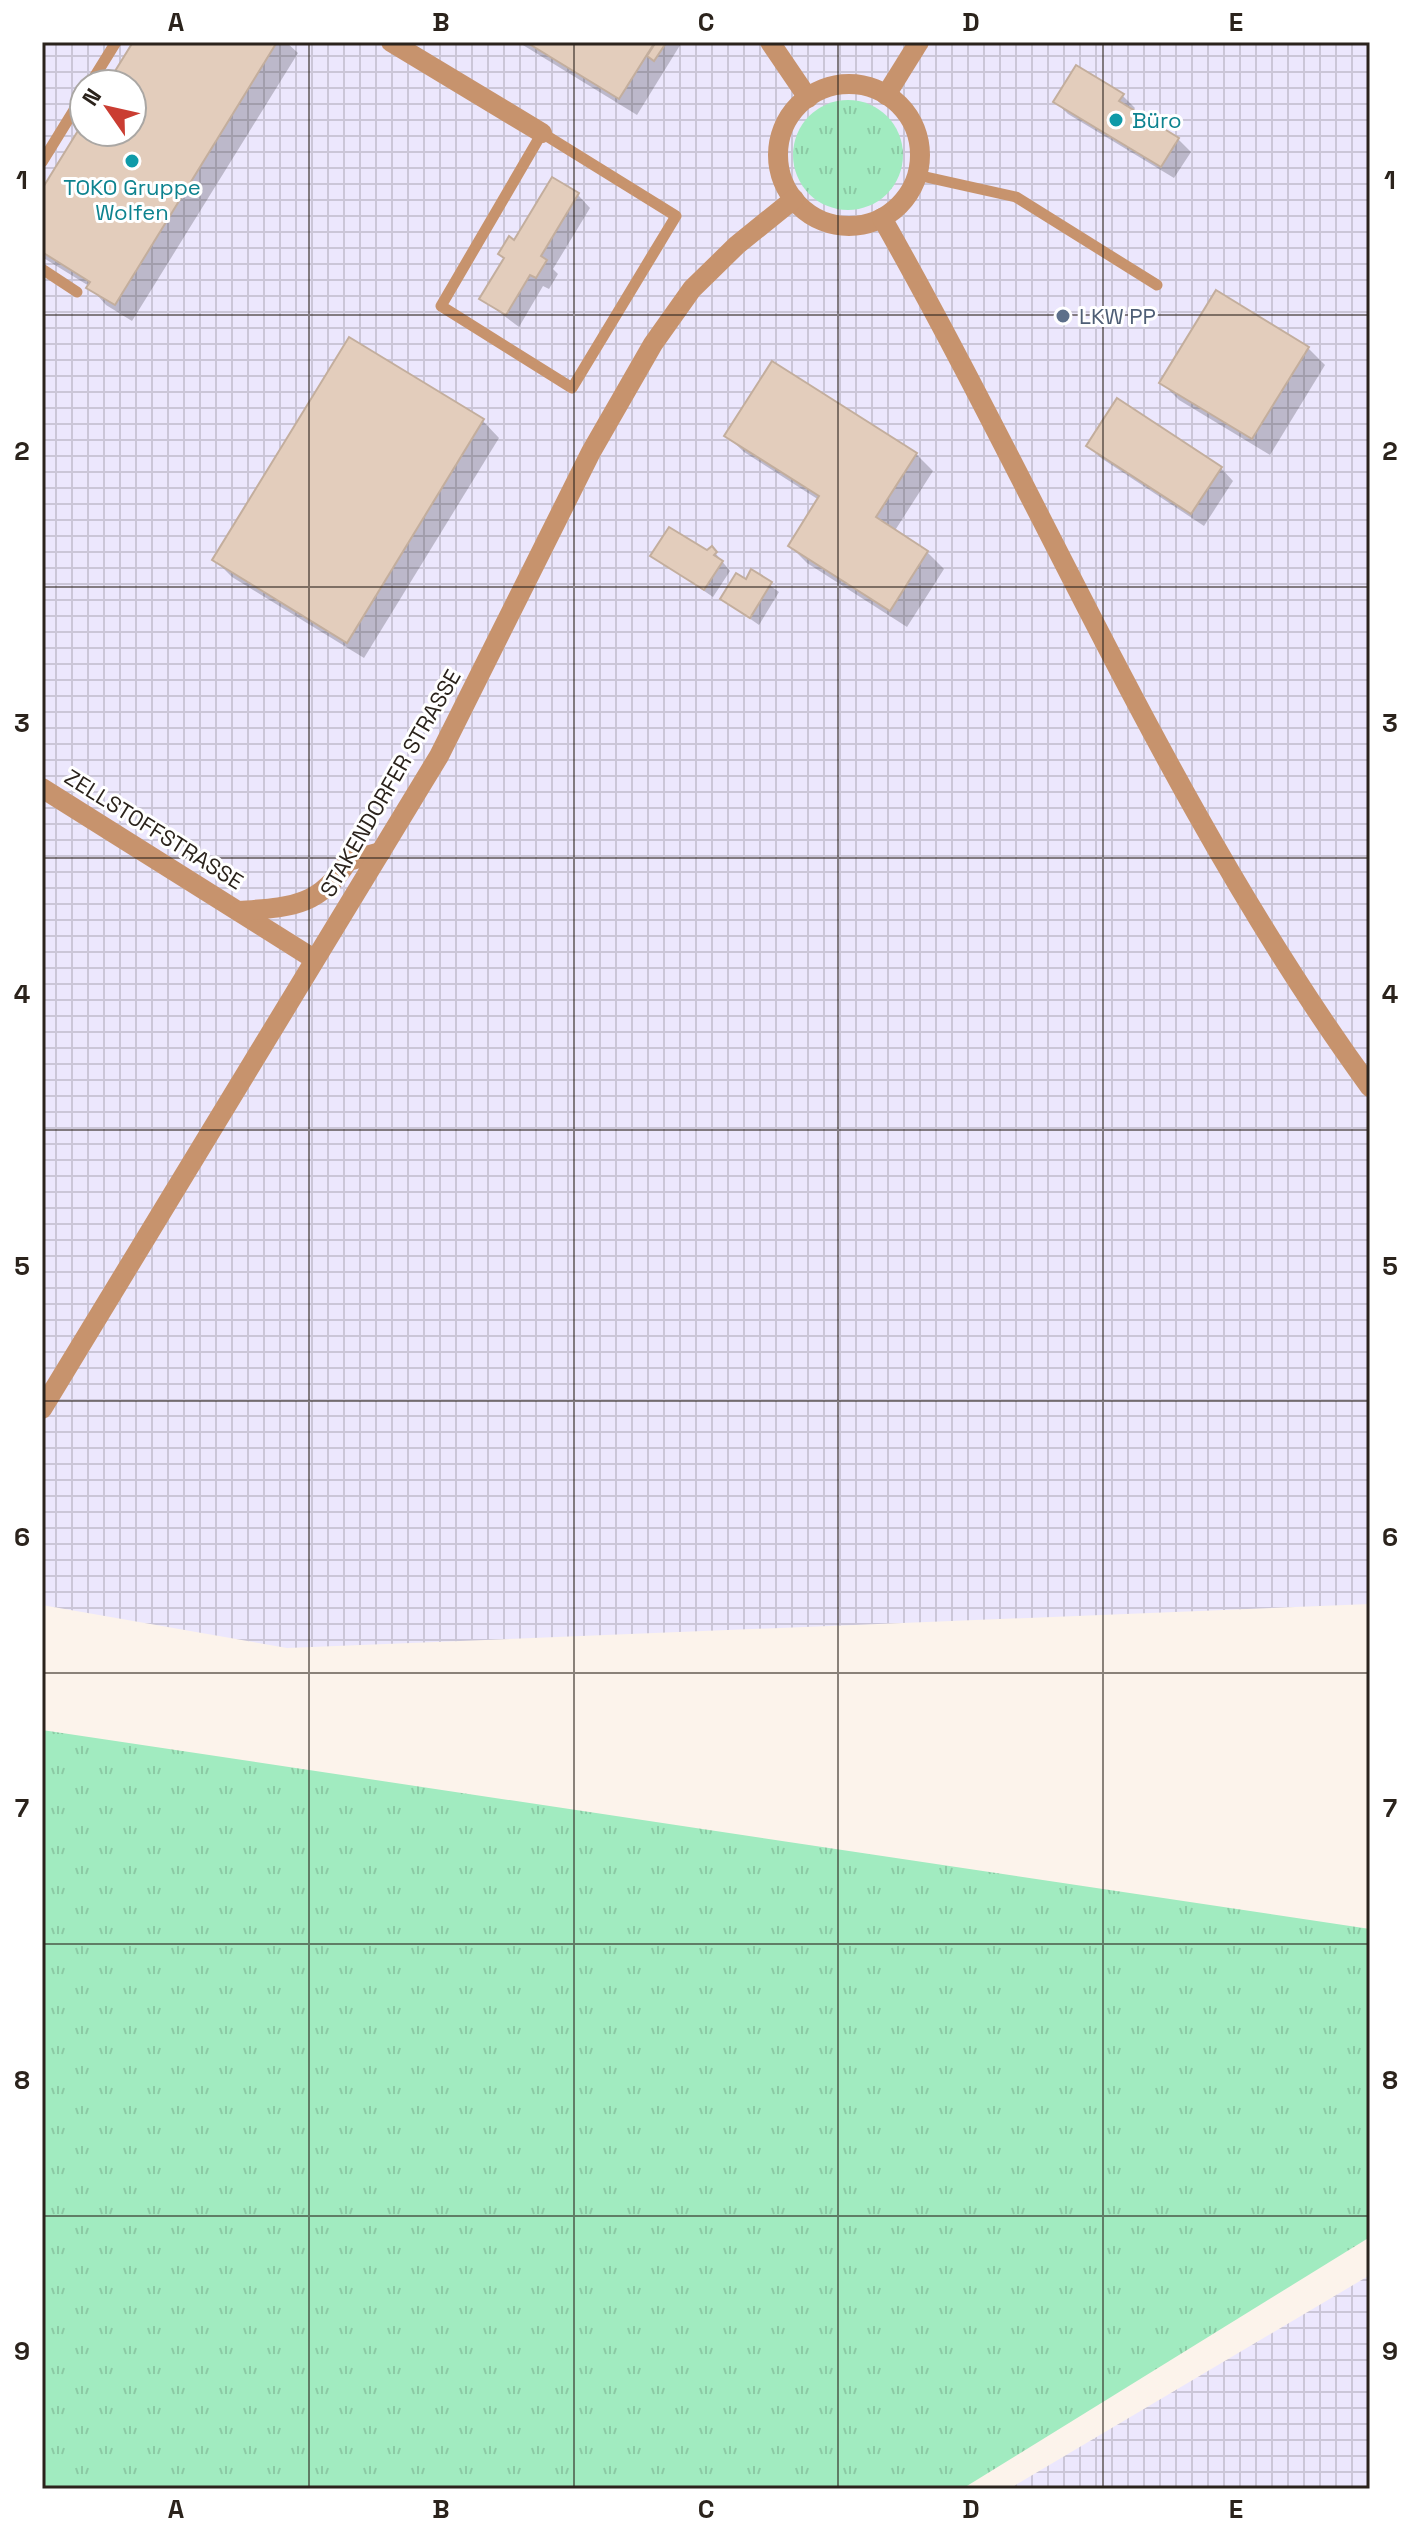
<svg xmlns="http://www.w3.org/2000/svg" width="1412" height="2531" viewBox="0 0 1412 2531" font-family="'Space Grotesk',sans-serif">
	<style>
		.industrial { fill: url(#industrial-grid); fill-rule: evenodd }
		.grass { fill: url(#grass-tufts) }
		.shadow { fill: #0003 }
		.building { fill: #e3cdbc; stroke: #c3ae9d; stroke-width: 2 }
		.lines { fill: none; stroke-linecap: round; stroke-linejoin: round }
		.service { stroke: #c7936d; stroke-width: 11 }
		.minor { stroke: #c7936d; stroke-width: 20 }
		.grid { fill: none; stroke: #2b231c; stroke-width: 2; stroke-opacity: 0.55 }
		.culture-dot { fill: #0f9aa8; stroke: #fff; stroke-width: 3 }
		.service-dot { fill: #5c6f8a; stroke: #fff; stroke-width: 3 }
		.labels { text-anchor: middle; stroke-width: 6; stroke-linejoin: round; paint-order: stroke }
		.culture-label { font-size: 22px; fill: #0d838f; stroke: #fff; text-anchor: start }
		.service-label { font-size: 22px; fill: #4e5e75; stroke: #fff; text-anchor: start }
		.street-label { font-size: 22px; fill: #2b231c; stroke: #fff }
		.neatline { fill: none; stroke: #2b231c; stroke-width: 3 }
		.grid-label { font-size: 26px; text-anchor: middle; font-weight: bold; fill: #2b231c }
	</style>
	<defs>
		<pattern id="industrial-grid" width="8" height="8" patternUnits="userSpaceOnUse" patternTransform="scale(2)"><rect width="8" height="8" fill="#ece7fd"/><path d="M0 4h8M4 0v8" fill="none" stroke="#cbc6d8"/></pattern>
		<pattern id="grass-tufts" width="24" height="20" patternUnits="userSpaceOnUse" patternTransform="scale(2)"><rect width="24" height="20" fill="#a1ebc0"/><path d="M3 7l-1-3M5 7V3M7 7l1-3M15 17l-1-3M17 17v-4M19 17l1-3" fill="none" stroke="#8bc9a4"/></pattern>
	</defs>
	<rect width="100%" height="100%" fill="#fcf3eb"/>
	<g class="industrial">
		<path d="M42 42H1370V1604L287 1648 42 1605ZM84 84H132V132H84Z"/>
		<path d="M1370 2275V2489H1009Z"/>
	</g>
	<g class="grass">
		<circle cx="848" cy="155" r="55"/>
		<path d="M42 1730 1370 1929V2237L962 2489H42Z"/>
	</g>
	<g class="shadow">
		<path d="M135 42H286L298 53 132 321 106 305 89 286 42 257V193L84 125V132H132V84H109Z"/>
		<path d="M518 42H682L637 115Z"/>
		<path d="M1122 95 1135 108 1133 111 1178 139 1191 152 1174 178 1068 114 1055 101Z"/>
		<path d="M578 195 590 208 553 269 558 274 549 289 543 286 519 327 482 299 515 242Z"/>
		<path d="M1308 348 1325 365 1270 455 1179 400 1162 383Z"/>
		<path d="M482 420 499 438 364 658 232 577 215 560Z"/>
		<path d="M726 435 916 454 933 471 894 532 927 552 944 569 907 627 807 563 790 546 819 500 744 452Z"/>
		<path d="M1089 446 1221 468 1233 481 1204 526 1101 458Z"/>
		<path d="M712 549 730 571 713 597 653 556 707 553Z"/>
		<path d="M752 572 779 592 759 625 722 599 746 582Z"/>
	</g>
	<g class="building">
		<path d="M133 42H277L115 305 86 288 90 282 42 252V189L84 121V132H132V84H107Z"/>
		<path d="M526 42H655L619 99Z"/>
		<path d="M656 42 666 43 654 61 647 56Z"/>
		<path d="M1076 65 1124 94 1119 101 1179 138 1161 167 1053 102Z"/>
		<path d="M552 177 579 193 541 256 547 260 536 278 530 275 506 315 479 299 504 258 498 254 503 246 509 236 514 240Z"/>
		<path d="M1216 290 1309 347 1252 439 1159 383Z"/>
		<path d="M349 337 484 419 347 643 212 560Z"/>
		<path d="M772 361 917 453 876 517 928 551 890 611 788 546 819 496 724 436Z"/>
		<path d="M1117 398 1222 467 1191 514 1086 446Z"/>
		<path d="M669 527 707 550 712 546 717 552 714 555 723 561 704 590 650 556Z"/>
		<path d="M751 569 772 582 750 618 720 599 736 573 746 579Z"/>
	</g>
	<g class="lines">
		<g class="service">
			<path d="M90 84 116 42"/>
			<path d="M542 133 676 216 572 388 441 306Z"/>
			<path d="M42 162 84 94"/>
			<path d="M917 175 1016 197 1157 285"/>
			<path d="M42 269 77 292"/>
		</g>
		<g class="minor">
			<path d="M391 42 542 133"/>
			<path d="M770 42 808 98"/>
			<circle cx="849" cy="155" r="71"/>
			<path d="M886 95 919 42"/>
			<path d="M882 218C1046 507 1173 817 1370 1087"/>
			<path d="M42 788 314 959"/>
			<path d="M240 911C291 907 319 907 348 861L381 852"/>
			<path d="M42 1409 439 756 591 452 653 344 692 289 737 245 794 199"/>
		</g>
	</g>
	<path class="grid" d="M309 42V2489M574 42V2489M838 42V2489M1103 42V2489M42 315H1370M42 587H1370M42 858H1370M42 1130H1370M42 1401H1370M42 1673H1370M42 1944H1370M42 2216H1370"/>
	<g class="culture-dot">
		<circle cx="1116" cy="120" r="8"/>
		<circle cx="132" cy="161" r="8"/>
	</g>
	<circle class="service-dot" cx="1063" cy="316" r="8"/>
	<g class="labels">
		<g class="culture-label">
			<text x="1132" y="128">Büro</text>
			<text x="132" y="195" text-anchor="middle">TOKO Gruppe<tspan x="132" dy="25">Wolfen</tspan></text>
		</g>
		<g class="service-label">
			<text x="1079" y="324">LKW PP</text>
		</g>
		<g class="street-label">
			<text transform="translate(390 783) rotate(-60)" y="8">STAKENDORFER STRASSE</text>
			<text transform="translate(154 829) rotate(32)" y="8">ZELLSTOFFSTRASSE</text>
		</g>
	</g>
	<rect width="1412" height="2531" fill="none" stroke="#ffffff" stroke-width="88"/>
	<g transform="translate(108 108) rotate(304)"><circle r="38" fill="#ffffff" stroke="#aaa7a4" stroke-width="2"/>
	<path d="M0-6L14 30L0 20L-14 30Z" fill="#ca3d32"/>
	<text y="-12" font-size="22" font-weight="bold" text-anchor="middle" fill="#2b231c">N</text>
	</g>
	<rect x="44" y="44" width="1324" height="2443" class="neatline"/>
	<g class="grid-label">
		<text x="176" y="31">A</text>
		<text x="441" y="31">B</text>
		<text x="706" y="31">C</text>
		<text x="971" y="31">D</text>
		<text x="1236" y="31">E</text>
		<text x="22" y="189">1</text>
		<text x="1390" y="189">1</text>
		<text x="22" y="460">2</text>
		<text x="1390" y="460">2</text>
		<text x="22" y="732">3</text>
		<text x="1390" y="732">3</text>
		<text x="22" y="1003">4</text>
		<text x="1390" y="1003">4</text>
		<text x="22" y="1275">5</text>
		<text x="1390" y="1275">5</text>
		<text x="22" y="1546">6</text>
		<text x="1390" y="1546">6</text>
		<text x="22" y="1817">7</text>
		<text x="1390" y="1817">7</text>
		<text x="22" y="2089">8</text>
		<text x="1390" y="2089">8</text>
		<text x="22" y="2360">9</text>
		<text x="1390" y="2360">9</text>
		<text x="176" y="2518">A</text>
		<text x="441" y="2518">B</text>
		<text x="706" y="2518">C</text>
		<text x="971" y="2518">D</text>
		<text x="1236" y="2518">E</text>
	</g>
</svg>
